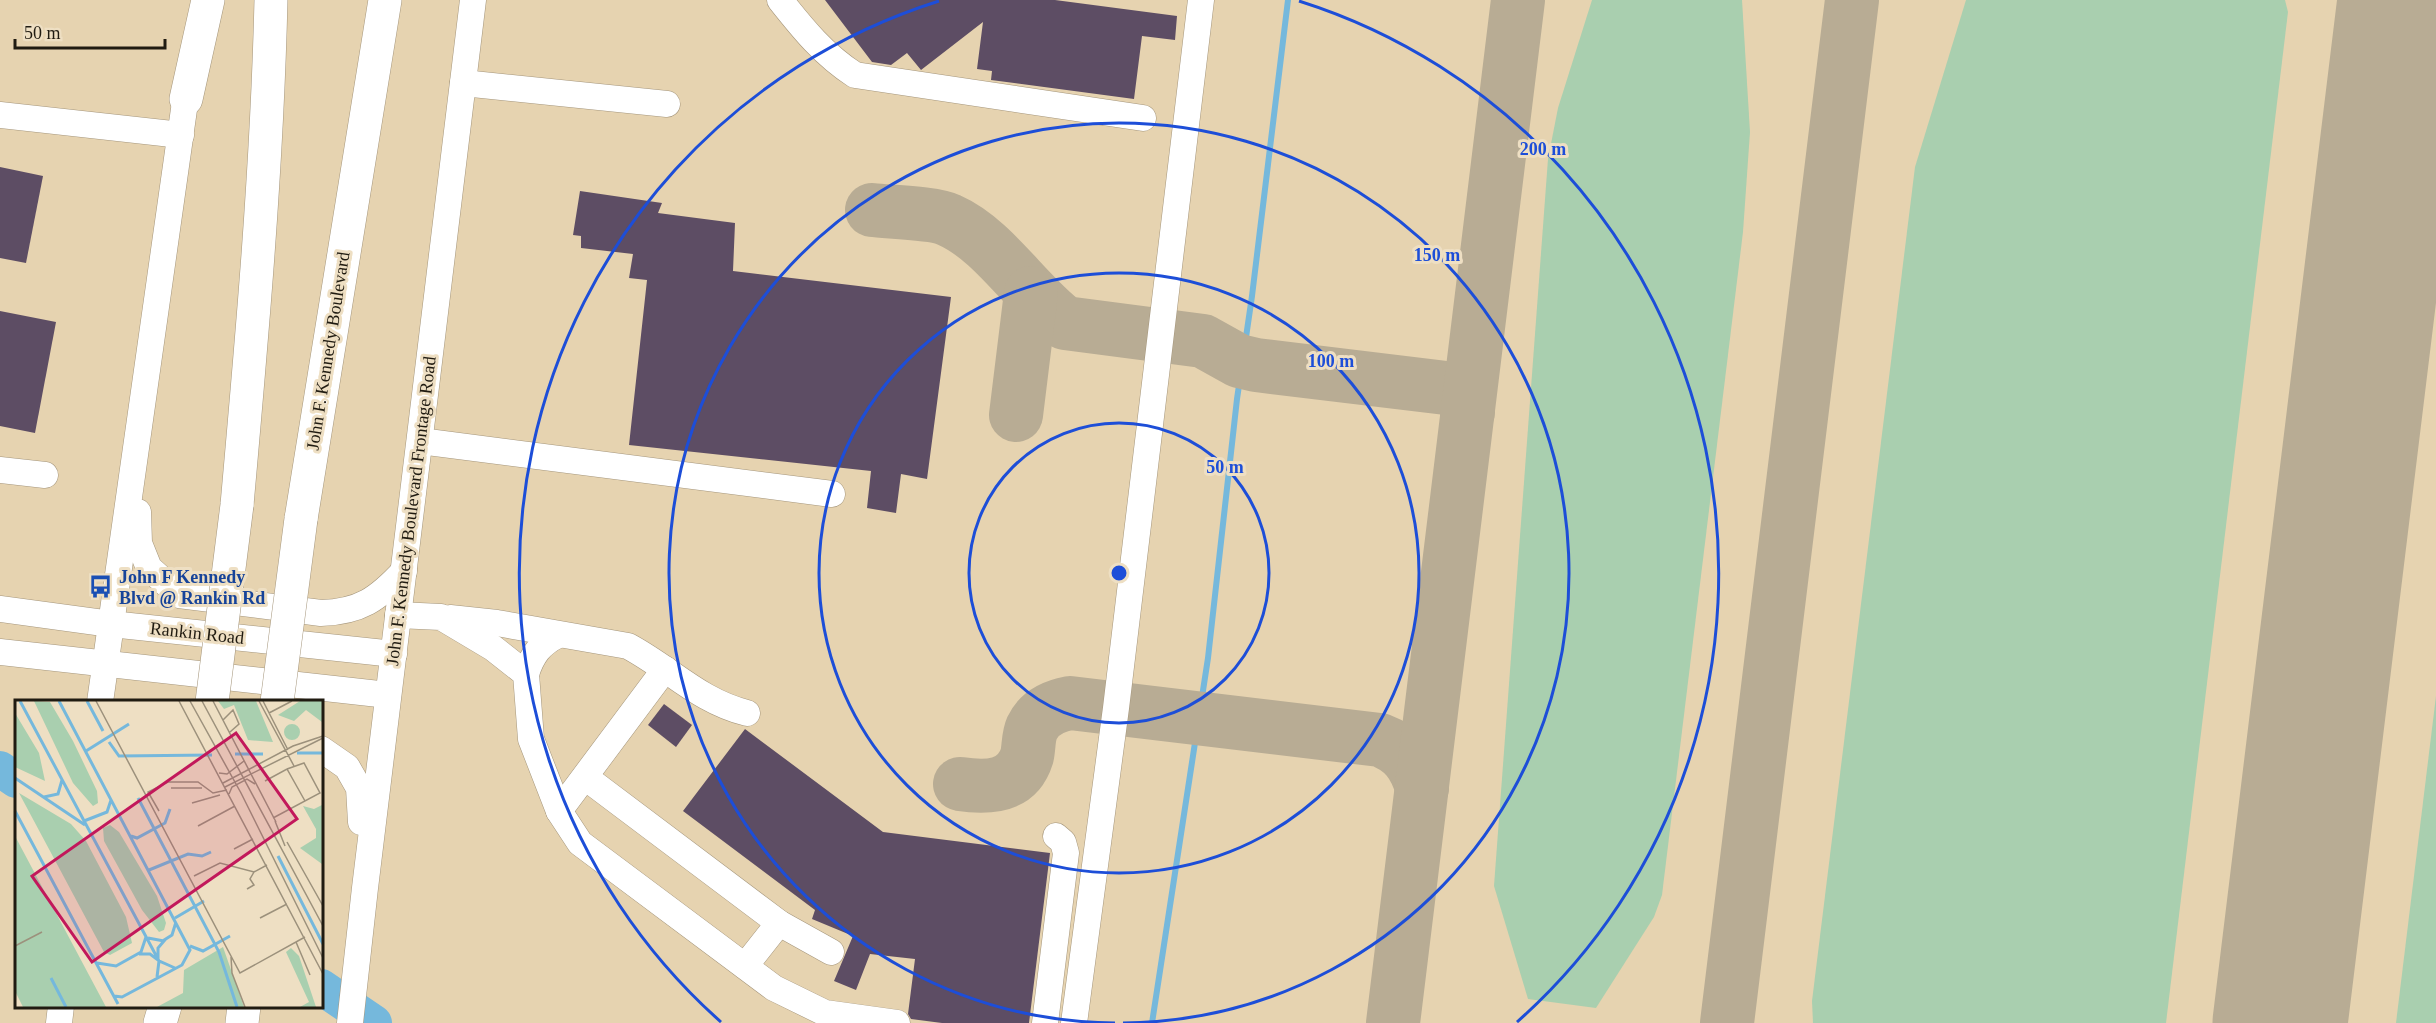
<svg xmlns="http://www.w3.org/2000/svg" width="2436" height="1023" viewBox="0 0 2436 1023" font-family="Georgia,serif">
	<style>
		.built { fill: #e6d3b0; fill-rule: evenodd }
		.green { fill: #a9cfaf }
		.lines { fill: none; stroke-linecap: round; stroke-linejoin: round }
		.stream { stroke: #75b8dc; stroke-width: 6 }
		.river { stroke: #75b8dc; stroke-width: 36 }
		.taxiway { stroke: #b8ac94; stroke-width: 54 }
		.runway { stroke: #b8ac94; stroke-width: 135 }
		.building { fill: #5d4d64 }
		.minor-casing { stroke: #a5967c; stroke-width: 27 }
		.highway-casing { stroke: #a5967c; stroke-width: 34 }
		.minor { stroke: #fff; stroke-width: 26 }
		.highway { stroke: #fff; stroke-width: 33 }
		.highway-bridge-casing { stroke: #a5967c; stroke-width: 34; stroke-linecap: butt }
		.highway-bridge { stroke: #fff; stroke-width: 33 }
		.ring { fill: none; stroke: #1d4ed8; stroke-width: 3 }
		.labels { text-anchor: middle; stroke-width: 6; stroke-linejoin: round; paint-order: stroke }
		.street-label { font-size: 18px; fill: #201b11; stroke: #eedfc3 }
		.transit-label { font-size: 18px; font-weight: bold; fill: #164399; stroke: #eedfc3; text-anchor: start }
		.inset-river { fill: none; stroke: #75b8dc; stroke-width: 3 }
		.inset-road { fill: none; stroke: #9c917c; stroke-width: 1.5 }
		.view { fill: #c2185b; fill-opacity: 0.15; stroke: #c2185b; stroke-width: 3 }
		.inset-edge { fill: none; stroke: #201b11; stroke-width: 3 }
		.centre { fill: #1d4ed8; stroke: #eedfc3; stroke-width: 3 }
		.ring-label { font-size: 18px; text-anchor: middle; font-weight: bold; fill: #1d4ed8; stroke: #eedfc3; stroke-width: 6; stroke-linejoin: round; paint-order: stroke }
	</style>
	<rect width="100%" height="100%" fill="#eedfc3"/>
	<path class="built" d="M0 0H2436V1023H0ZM16 702H321V1006H16Z"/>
	<g class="green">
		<path d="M1592 0H1742L1750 132 1743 232 1662 895 1654 917 1596 1008 1528 999 1494 886 1548 159 1558 108Z"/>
		<path d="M1966 0H2285L2288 12 2166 1023H1813L1812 1001 1915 167Z"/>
		<path d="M2436 696V1023H2396Z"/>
	</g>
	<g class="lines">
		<path class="stream" d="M1152 1023 1208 658 1237 399 1252 296 1288 0"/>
		<g class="river">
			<path d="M0 769 16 780"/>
			<path d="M321 987 374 1023"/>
		</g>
		<g class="taxiway">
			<path d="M872 210C889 212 935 213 949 220 994 240 1025 293 1065 323L1203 341 1239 361 1256 365 1446 388C1460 392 1463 399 1468 412"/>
			<path d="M1016 415 1031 293"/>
			<path d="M960 784C986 788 1017 788 1027 756 1029 747 1028 737 1032 728 1039 713 1054 706 1070 703L1380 740C1404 749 1415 764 1422 788"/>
			<path d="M1393 1023 1518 0"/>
			<path d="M1727 1023 1852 0"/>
		</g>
		<path class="runway" d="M2280 1023 2405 0"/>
	</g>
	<g class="building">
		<path d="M825 0H1055L1177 16 1175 40 1142 36 1134 99 991 80 992 71 977 69 983 22 921 70 907 53 891 65 872 62Z"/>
		<path d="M0 167 43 176 26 263 0 258Z"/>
		<path d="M580 191 662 203 658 213 735 223 733 271 951 297 927 479 901 474 896 513 867 508 871 471 629 445 647 280 629 278 633 254 581 248V236L573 235Z"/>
		<path d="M0 311 56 322 35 433 0 426Z"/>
		<path d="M664 704 692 725 676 747 648 725Z"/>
		<path d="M745 729 883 832 1050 853 1029 1023H942L911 1019 908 1014 915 959 870 954 856 990 834 981 853 936 812 919 815 910 683 811Z"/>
	</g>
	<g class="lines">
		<defs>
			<g id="minor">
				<path d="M780 0C803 29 824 55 855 75L1143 118"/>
				<path d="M463 83 667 104"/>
				<path d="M0 115 181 135"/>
				<path d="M420 441 832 494"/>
				<path d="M0 470 45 475"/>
				<path d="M138 512 139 543 149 568 179 595 321 613C360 612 378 599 404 571"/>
				<path d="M0 609 111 624 394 654"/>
				<path d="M398 615 441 617 493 648 526 674 531 739 559 811 580 843 774 988 825 1013 897 1023"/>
				<path d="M450 618 497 623 628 646C671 669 699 701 747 713"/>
				<path d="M0 652 388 695"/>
				<path d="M526 674C532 655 540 644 558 635"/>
				<path d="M100 702 188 81"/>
				<path d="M321 749 347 767 359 788 361 822"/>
				<path d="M585 777 779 923 831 952"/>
				<path d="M559 811 665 669"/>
				<path d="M745 966 779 923"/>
				<path d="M59 1023 61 1006"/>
				<path d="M350 1023 365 888 473 0"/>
				<path d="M1045 1023 1066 853 1063 842 1056 836"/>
				<path d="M1074 1023 1116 708 1201 0"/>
			</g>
			<g id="highway">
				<path d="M186 99 208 0"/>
				<path d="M237 505C252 337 267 169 271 0"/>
				<path d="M301 519 385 0"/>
				<path d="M160 1023 165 1006"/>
				<path d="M242 1023 244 1006"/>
			</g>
		</defs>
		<use href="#minor" class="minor-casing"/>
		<use href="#highway" class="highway-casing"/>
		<use href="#minor" class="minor"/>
		<use href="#highway" class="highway"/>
		<defs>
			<g id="highway-bridge">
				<path d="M212 702 237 505"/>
				<path d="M277 702 301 519"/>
			</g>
		</defs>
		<use href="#highway-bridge" class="highway-bridge-casing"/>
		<use href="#highway-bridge" class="highway-bridge"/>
	</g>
	<g class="ring">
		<circle cx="1119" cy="573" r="150"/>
		<circle cx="1119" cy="573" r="300"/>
		<path d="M1115 1023A450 450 0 1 1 1123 1023"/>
		<path d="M721 1022A600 600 0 0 1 939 1M1299 1A600 600 0 0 1 1517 1022"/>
	</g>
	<defs>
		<symbol id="bus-bare" viewBox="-9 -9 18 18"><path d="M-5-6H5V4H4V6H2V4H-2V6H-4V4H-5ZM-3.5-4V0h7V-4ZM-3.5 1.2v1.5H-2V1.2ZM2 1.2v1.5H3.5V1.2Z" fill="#1a4fb4" stroke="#eedfc3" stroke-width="2.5" paint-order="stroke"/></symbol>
	</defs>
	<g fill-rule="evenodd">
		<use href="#bus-bare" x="84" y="570" width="33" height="33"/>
	</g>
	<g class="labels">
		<g class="street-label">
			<text transform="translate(328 351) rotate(-81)" y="6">John F. Kennedy Boulevard</text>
			<text transform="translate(411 511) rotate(-83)" y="6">John F. Kennedy Boulevard Frontage Road</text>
			<text transform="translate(197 633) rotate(6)" y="6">Rankin Road</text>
		</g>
		<g class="transit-label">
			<text x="119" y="583">John F Kennedy<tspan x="119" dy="21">Blvd @ Rankin Rd</tspan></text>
		</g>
	</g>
	<g transform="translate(15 700)">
		<rect width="308" height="308" fill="#eedfc3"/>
		<path d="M19 1 35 2 58 41 82 91 83 103 78 106 58 83ZM203 1H241L258 42 233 40 219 5 209 9ZM285 1H307V22L291 10 279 21 263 15ZM0 13 24 53 30 81 0 67ZM269 32a8 8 0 1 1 16 0a8 8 0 1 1-16 0ZM4 93 56 124 71 141 111 217 117 243 95 255 89 252ZM307 105V164L285 148 301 138V129L288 106 299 109ZM95 125 104 132 142 196 151 223 149 230 144 232 127 210 89 141 88 128ZM0 136 91 307H8L0 291ZM208 247 229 307H142L168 293 169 270ZM276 248 284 256 301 307H285L294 302 271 252Z" fill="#a9cfaf"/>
		<path class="inset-river" d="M5 1 144 261M44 1 175 250 167 265 107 297 99 296M72 1 88 31M94 42 104 56 197 55M71 51 114 24M282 53H308M220 54H248M0 78 70 125M29 97 43 94 47 80M123 98 204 252 222 307M0 111 103 304M69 121 92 112 96 100M116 136 122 138 150 123 155 109M263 156 308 244M134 170 173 154 187 156 196 152M160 218 189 201M146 242 157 235 161 222M175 246 188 251 215 236M124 254H135L143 260V248L149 241 133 238M82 263 101 266 126 252 131 237M142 277 144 261 160 268M36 278 51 307"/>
		<path class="inset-road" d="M81 1 225 273 290 237M164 1 308 274M175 1 226 93 308 258M187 1 308 226M198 1 261 122M244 1 279 66M248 1 273 50M254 13 277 1M208 20 218 10 224 24 215 32M204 73 212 74 229 61M250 81 272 69 290 101M208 83 278 46 308 36M210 87 308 38M156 88H187M214 94 217 87 232 79 240 84M177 103 205 95M144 111 133 92 153 82H183L198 93 212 90M258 118 305 93 289 63 272 69M260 121 270 146M183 126 220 106M272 142 308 206M219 149 238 139M179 176 205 163 239 172 252 165M232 189 239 185 235 179 239 172M245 218 272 204M281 242 295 275M0 246 27 232M216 257 217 273 230 307"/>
		<path class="view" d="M221 33 282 119 77 262 17 176Z"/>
		<rect width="308" height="308" class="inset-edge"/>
	</g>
	<circle cx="1119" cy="573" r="9" class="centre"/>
	<g class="ring-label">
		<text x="1543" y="155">200 m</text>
		<text x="1437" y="261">150 m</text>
		<text x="1331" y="367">100 m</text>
		<text x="1225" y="473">50 m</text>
	</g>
	<path d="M15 39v9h150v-9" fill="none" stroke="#201b11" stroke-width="3"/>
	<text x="24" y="39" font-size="18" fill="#201b11" stroke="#eedfc3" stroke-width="4.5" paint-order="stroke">50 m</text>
</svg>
